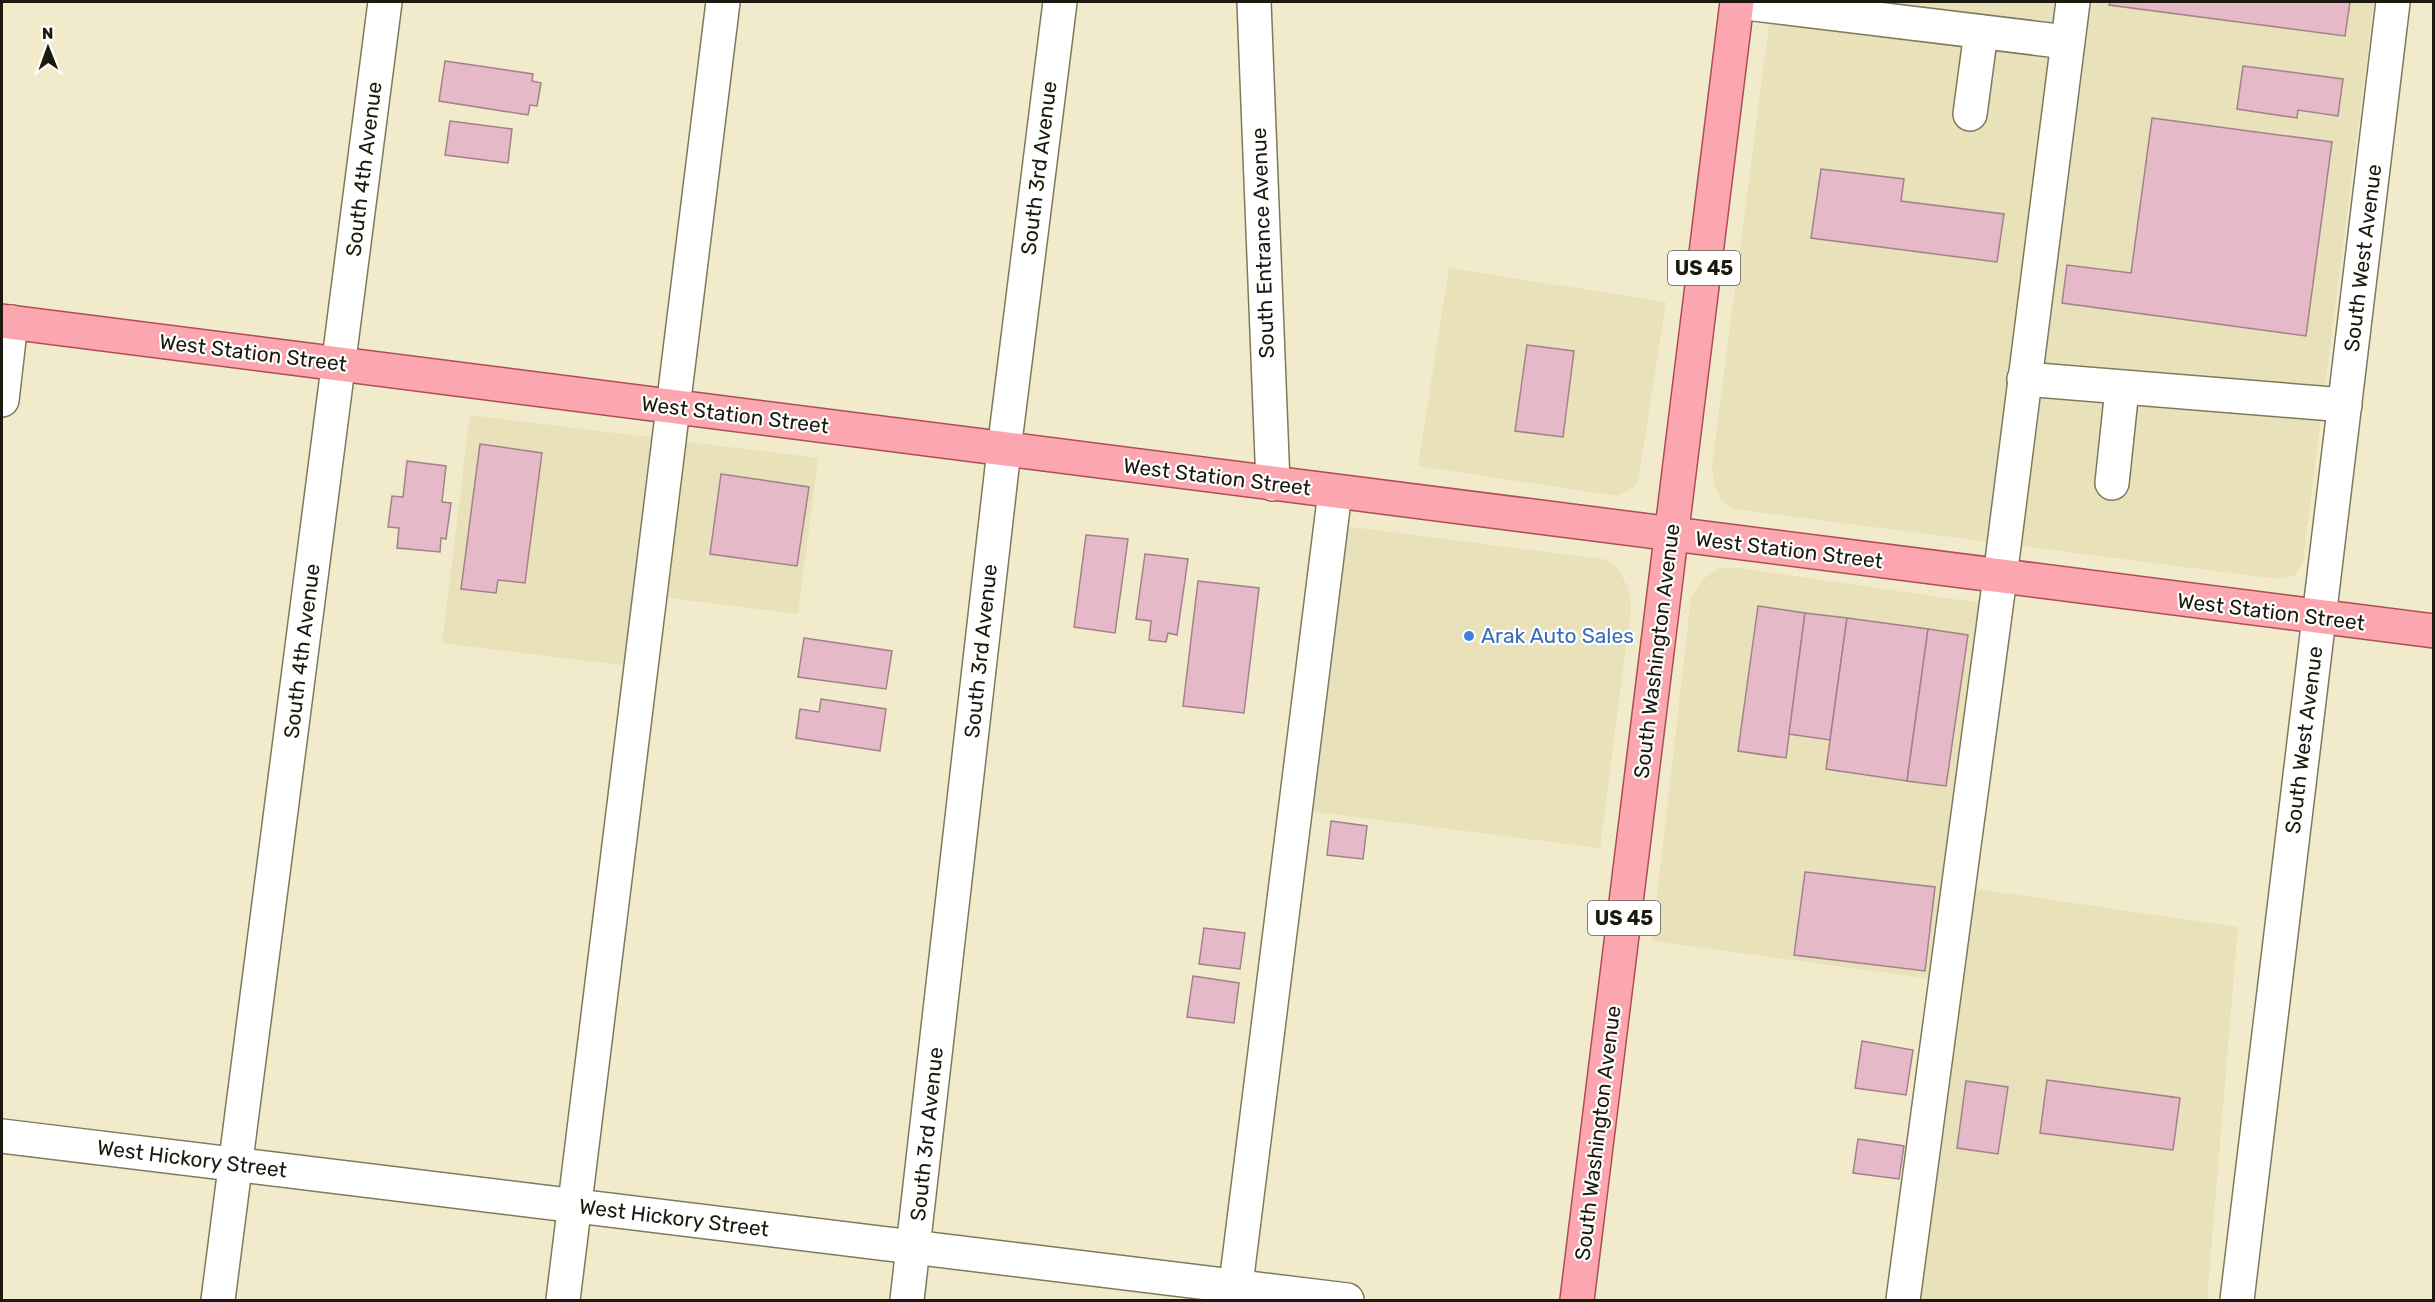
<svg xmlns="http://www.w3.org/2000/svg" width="2435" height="1302" viewBox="0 0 2435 1302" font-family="Rubik,sans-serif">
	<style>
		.built { fill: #e8e1ba }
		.building { fill: #e5b9c7; stroke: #a2818b; stroke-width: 1.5 }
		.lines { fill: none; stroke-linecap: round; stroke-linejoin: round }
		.minor-casing { stroke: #7f795c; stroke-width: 36 }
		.major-casing { stroke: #ac4e54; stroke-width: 36 }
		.minor { stroke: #fff; stroke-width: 33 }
		.major { stroke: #fca6af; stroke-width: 33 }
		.shop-dot { fill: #3f7fe0; stroke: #fff; stroke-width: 2 }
		.labels { text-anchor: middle; stroke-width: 4.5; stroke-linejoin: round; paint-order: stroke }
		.shield { fill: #fff; stroke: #605e56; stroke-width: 1.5 }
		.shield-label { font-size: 20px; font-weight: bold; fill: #1c190e }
		.street-label { font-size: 21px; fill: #1c190e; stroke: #fff }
		.shop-label { font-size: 21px; fill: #366cbe; stroke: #fff; text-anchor: start }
	</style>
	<rect width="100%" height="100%" fill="#f1ebcb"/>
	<g class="built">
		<path d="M1772 2H2374L2303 561 2295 575 2278 579 1733 509 1721 500 1715 486 1712 465Z"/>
		<path d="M1449 268 1666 302 1638 482 1630 490 1618 496 1418 466Z"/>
		<path d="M470 415 818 458 798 614 637 594 628 666 442 643Z"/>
		<path d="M1320 523 1603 559 1618 568 1628 588 1631 608 1600 848 1284 808Z"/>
		<path d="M1720 568H1739L1981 603 1949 885 2238 927 2207 1300H1892L1932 979 1652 941 1691 598 1703 579Z"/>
	</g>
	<g class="building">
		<path d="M2110 2H2350L2345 36 2109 5Z"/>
		<path d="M445 61 533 74 532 81 541 83 537 106 530 105 528 115 439 101Z"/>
		<path d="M2243 66 2343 79 2338 116 2298 110 2297 118 2237 109Z"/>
		<path d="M2152 118 2332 142 2306 336 2062 303 2067 265 2131 273Z"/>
		<path d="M450 121 512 129 508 163 445 155Z"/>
		<path d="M1821 169 1904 179 1901 201 2004 214 1997 262 1811 238Z"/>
		<path d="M1527 345 1574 351 1563 437 1515 431Z"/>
		<path d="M480 444 542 453 525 583 498 580 496 593 461 589Z"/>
		<path d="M407 461 446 466 442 502 451 503 446 539 441 538 440 552 397 548 399 528 388 527 392 496 403 497Z"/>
		<path d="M721 474 809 487 797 566 710 554Z"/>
		<path d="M1086 535 1128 539 1115 633 1074 627Z"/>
		<path d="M1145 554 1188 559 1177 635 1168 633 1166 642 1149 640 1151 621 1136 619Z"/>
		<path d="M1198 581 1259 588 1244 713 1183 706Z"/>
		<path d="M1758 606 1805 613 1786 758 1738 751Z"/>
		<path d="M1805 613 1847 618 1830 740 1789 734Z"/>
		<path d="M1847 618 1928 629 1907 781 1826 769Z"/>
		<path d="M1928 629 1968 635 1946 786 1907 781Z"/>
		<path d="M804 638 892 651 886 689 798 677Z"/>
		<path d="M821 699 886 709 880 751 796 738 800 709 819 712Z"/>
		<path d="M1331 821 1367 826 1363 859 1327 855Z"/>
		<path d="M1805 872 1935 887 1925 971 1794 955Z"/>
		<path d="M1204 928 1245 933 1240 969 1199 964Z"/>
		<path d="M1193 976 1239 983 1234 1023 1187 1017Z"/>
		<path d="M1862 1041 1913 1050 1906 1095 1855 1088Z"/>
		<path d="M2047 1080 2180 1098 2173 1150 2040 1133Z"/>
		<path d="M1966 1081 2008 1087 1998 1154 1957 1148Z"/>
		<path d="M1858 1139 1904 1146 1899 1179 1853 1173Z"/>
	</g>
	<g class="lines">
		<defs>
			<g id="minor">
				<path d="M1254 2 1273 484"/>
				<path d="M1737 2 2067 42"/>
				<path d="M1970 114 1981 32"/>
				<path d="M2024 379 2345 405"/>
				<path d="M2 400 11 322"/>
				<path d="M2112 483 2122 389"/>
				<path d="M2 1136 1347 1300"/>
				<path d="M218 1300 385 2"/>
				<path d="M563 1300 723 2"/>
				<path d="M907 1300 1004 450 1060 2"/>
				<path d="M1234 1300 1335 492"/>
				<path d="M1903 1300 2000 577 2073 2"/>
				<path d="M2237 1300 2393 2"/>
			</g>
			<g id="major">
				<path d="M2 321 2434 631"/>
				<path d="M1577 1300 1737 2"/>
			</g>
		</defs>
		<use href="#minor" class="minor-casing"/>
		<use href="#major" class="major-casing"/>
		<use href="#minor" class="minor"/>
		<use href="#major" class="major"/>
	</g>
	<circle class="shop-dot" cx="1469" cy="636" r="6"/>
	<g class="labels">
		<g class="shield">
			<rect x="1668" y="251" width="72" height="34" rx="4.5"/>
			<rect x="1588" y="901" width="72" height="34" rx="4.5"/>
		</g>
		<g class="shield-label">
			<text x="1704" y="275">US 45</text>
			<text x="1624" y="925">US 45</text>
		</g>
		<g class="street-label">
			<text transform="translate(1039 168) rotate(-83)" y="7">South 3rd Avenue</text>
			<text transform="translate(364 169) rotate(-83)" y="7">South 4th Avenue</text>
			<text transform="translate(1263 243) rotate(-92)" y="7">South Entrance Avenue</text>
			<text transform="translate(2363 258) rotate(-83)" y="7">South West Avenue</text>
			<text transform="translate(253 353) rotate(7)" y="7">West Station Street</text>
			<text transform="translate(735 415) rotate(7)" y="7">West Station Street</text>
			<text transform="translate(1217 477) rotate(7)" y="7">West Station Street</text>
			<text transform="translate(1789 550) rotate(7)" y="7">West Station Street</text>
			<text transform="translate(2271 612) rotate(7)" y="7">West Station Street</text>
			<text transform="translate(302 651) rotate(-83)" y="7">South 4th Avenue</text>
			<text transform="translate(981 651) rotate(-84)" y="7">South 3rd Avenue</text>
			<text transform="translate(1657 651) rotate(-83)" y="7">South Washington Avenue</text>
			<text transform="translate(2304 740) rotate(-83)" y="7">South West Avenue</text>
			<text transform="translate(1598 1133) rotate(-83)" y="7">South Washington Avenue</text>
			<text transform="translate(927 1134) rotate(-84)" y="7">South 3rd Avenue</text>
			<text transform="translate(192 1159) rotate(7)" y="7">West Hickory Street</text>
			<text transform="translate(674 1218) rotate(7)" y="7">West Hickory Street</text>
		</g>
		<g class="shop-label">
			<text x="1481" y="643">Arak Auto Sales</text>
		</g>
	</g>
	<rect width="2435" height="1302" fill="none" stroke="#1c190e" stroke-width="6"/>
	<g transform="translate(48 48) rotate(359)" stroke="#ffffff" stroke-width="4.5" paint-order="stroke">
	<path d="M0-4.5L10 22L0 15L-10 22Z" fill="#1c190e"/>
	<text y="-9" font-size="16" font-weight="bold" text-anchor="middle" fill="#1c190e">N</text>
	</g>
</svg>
